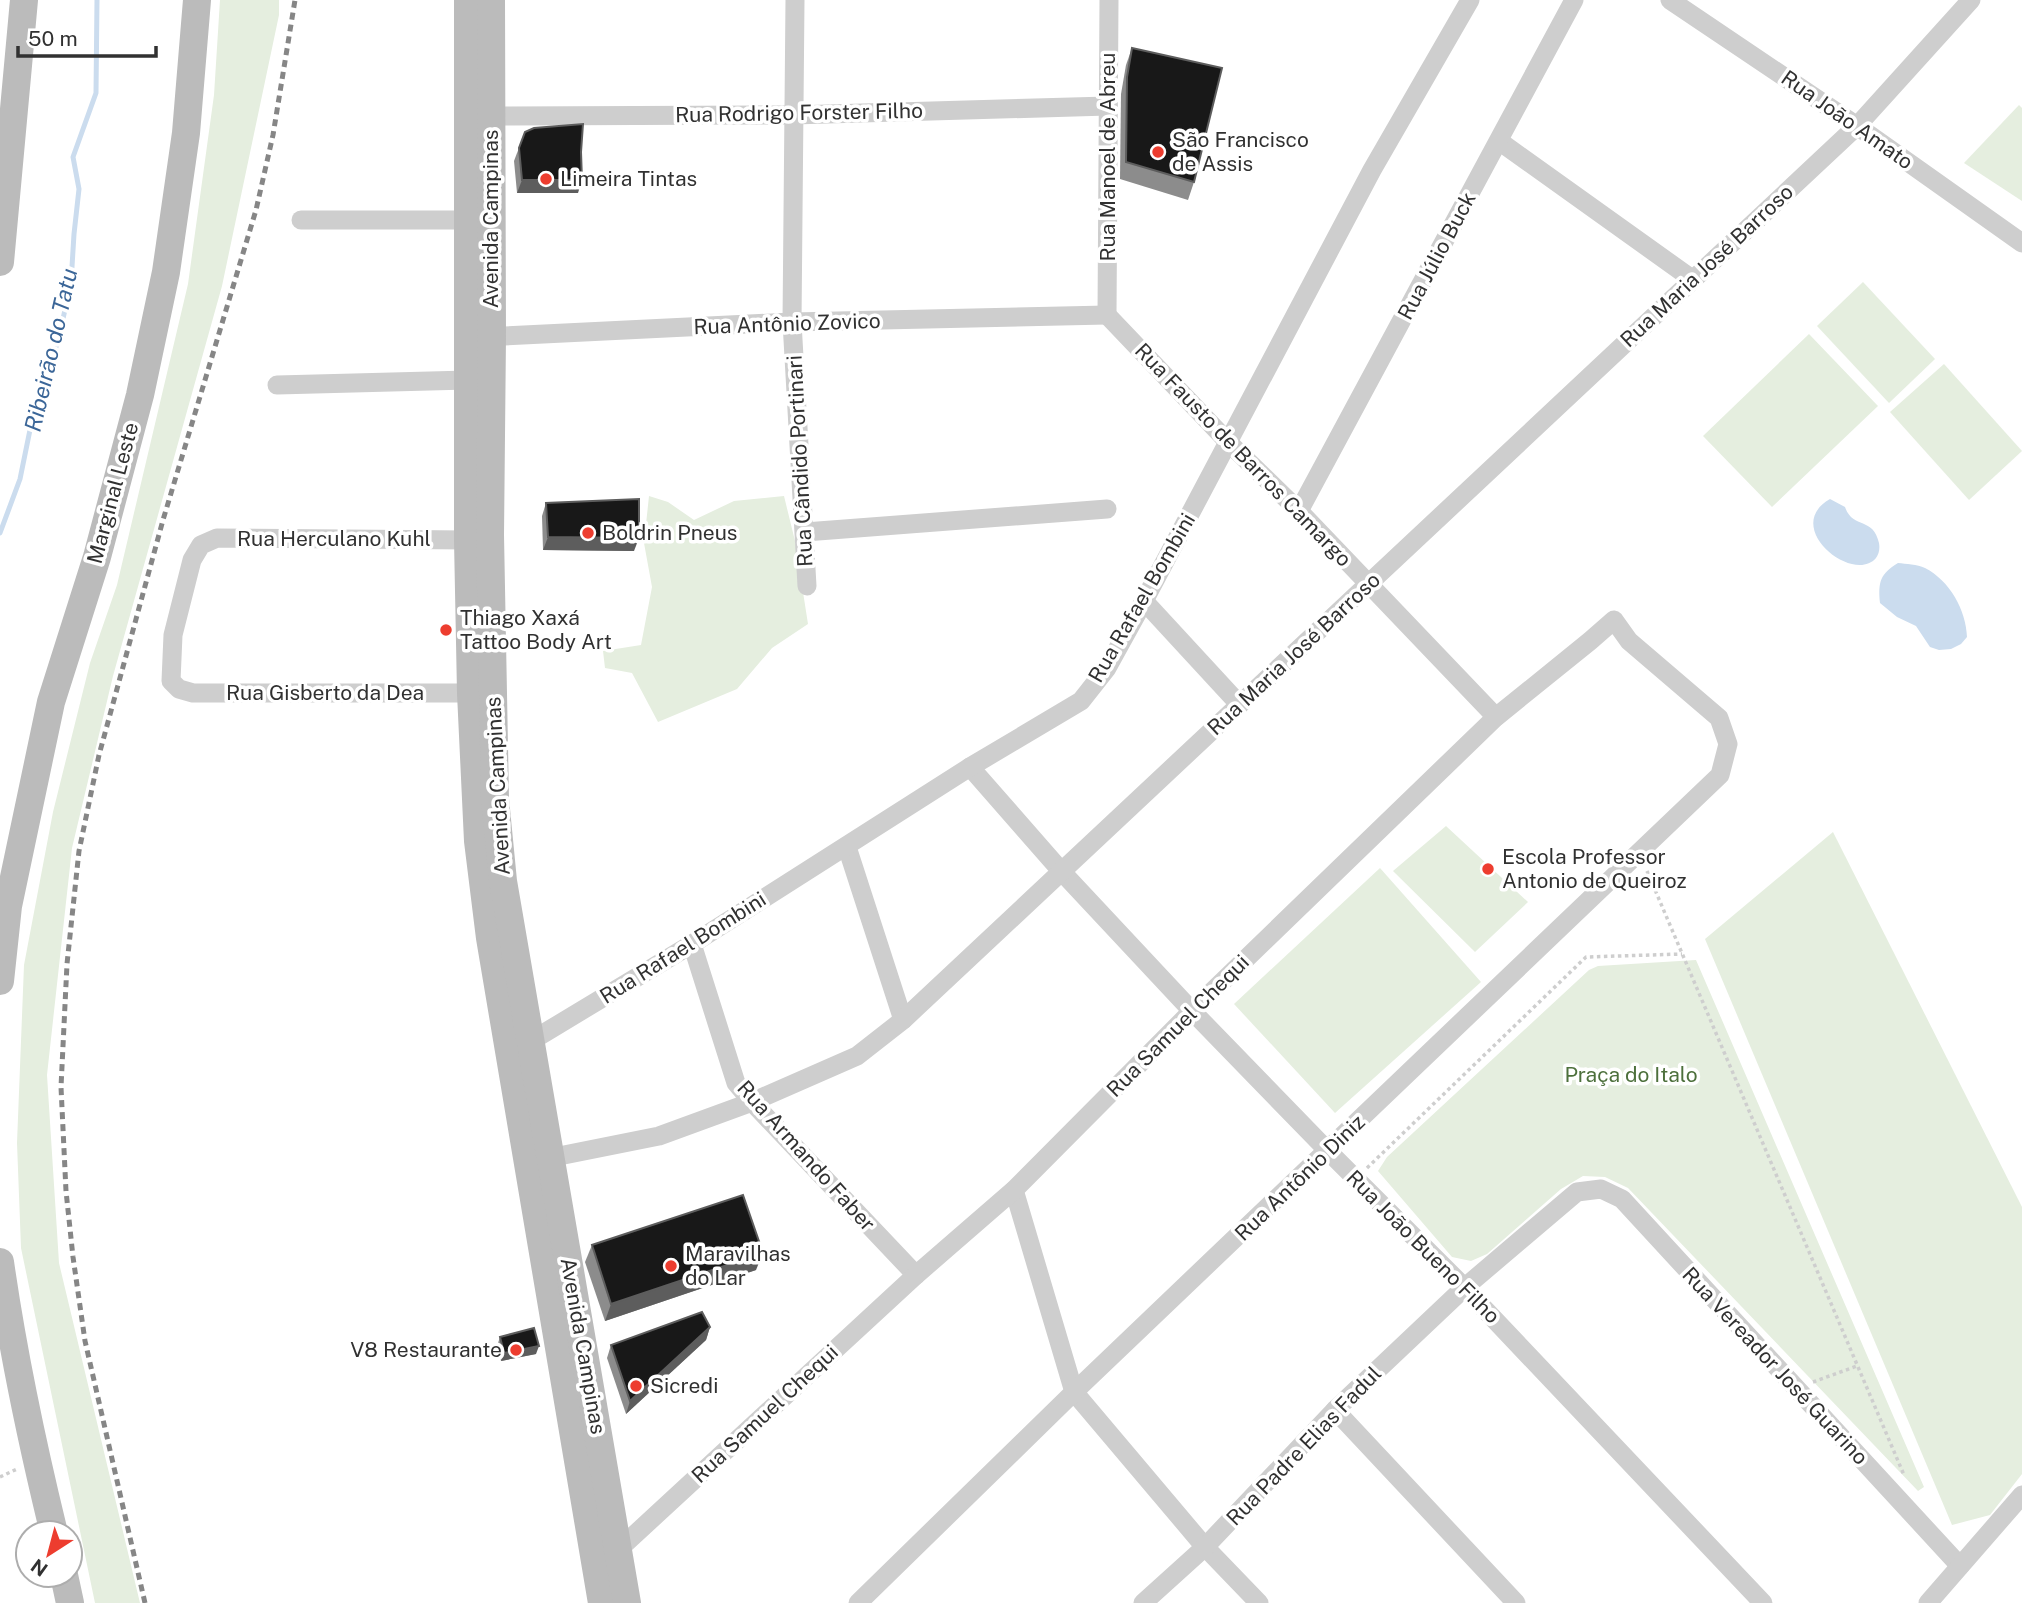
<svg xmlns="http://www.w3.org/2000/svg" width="2022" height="1603" viewBox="0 0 2022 1603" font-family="'Public Sans',sans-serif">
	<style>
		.green { fill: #e5eedf }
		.water { fill: #cbdcee }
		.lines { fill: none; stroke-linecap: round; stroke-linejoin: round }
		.stream { stroke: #cbdcee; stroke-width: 5 }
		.path { stroke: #cecece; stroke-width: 3.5; stroke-dasharray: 3.5 3.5; stroke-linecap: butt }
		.street { stroke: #cecece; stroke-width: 19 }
		.secondary { stroke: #bbb; stroke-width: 28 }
		.rail { stroke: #868686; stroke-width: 5; stroke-dasharray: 7 5; stroke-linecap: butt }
		.wall { fill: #8c8c8c }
		.shaded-wall { fill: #5d5d5d }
		.building { fill: #181818; stroke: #5d5d5d; stroke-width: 2 }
		.poi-dot { fill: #ed3d2f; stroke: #fff; stroke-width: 2.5 }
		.labels { text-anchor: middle; stroke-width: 7; stroke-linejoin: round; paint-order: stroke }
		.street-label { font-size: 21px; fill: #313131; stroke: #fff }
		.poi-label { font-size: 21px; fill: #313131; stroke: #fff; text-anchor: start }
		.park-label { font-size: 21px; fill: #4d703c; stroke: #fff }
		.water-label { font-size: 23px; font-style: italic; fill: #3b6698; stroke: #fff }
	</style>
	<rect width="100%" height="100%" fill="#fff"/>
	<g class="green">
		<path d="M220 0H279V15L222 286 113 676 72 848 47 1075 59 1263 140 1603H95L21 1248 17 1143 24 965 53 812 90 663 117 585 188 284 214 95Z"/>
		<path d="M2019 105 2022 108V201L1964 163Z"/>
		<path d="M1863 282 1935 359 1889 403 1817 326Z"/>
		<path d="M1809 334 1878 406 1772 507 1703 436Z"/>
		<path d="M1944 364 2022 451 1969 500 1890 412Z"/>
		<path d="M649 496 668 502 694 520 734 501 784 496 795 541 808 624 772 648 737 689 658 722 632 673 605 668 603 651 641 645 652 587 644 543Z"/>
		<path d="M1446 826 1528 902 1475 952 1393 871Z"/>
		<path d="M1833 832 2022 1207V1474L1990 1515 1952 1525 1705 939Z"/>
		<path d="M1380 868 1481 982 1335 1113 1234 1004Z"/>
		<path d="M1696 960 1924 1487 1918 1491 1628 1188 1605 1177 1583 1176 1561 1189 1487 1254 1471 1261 1452 1257 1378 1171 1387 1157 1589 970 1598 966Z"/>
	</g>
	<g class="water">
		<path d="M1830 499 1845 507C1853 530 1873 516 1879 543 1880 549 1879 554 1876 558 1853 585 1781 527 1830 499Z"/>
		<path d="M1898 563C1906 564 1917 564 1925 568 1950 581 1966 610 1967 637L1961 644 1951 649 1939 650 1930 647 1916 626 1897 617 1880 603C1878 582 1880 574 1898 563Z"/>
	</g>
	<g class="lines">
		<path class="stream" d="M0 533 20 479 32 420 58 341 71 283 74 234 79 189 73 157 96 93 97 0"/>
		<g class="path">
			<path d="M1647 871 1904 1475"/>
			<path d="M1367 1168 1586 957 1682 954"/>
			<path d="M1813 1382 1857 1366"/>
			<path d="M0 1477 17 1469"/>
		</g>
		<g class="street">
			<path d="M795 0 792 322 807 586"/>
			<path d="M1670 0 1857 126 2022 243"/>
			<path d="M490 116 793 115 1108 106"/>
			<path d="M1499 141 1692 279"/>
			<path d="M301 220H468"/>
			<path d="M1107 315 1229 443 1299 511 1496 717"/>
			<path d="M1107 315 1109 0"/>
			<path d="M482 337 792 322 1107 315"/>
			<path d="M277 385 468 380"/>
			<path d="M1299 511 1574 0"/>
			<path d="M805 532 1107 509"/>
			<path d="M468 540 217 538 201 545 192 560 173 635 171 681 179 689 193 693H471"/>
			<path d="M1144 601 1239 704"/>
			<path d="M970 767 1062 872 1192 1011 1328 1151 1457 1280 1763 1603"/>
			<path d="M847 847 903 1020"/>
			<path d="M692 944 736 1083 752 1102 916 1275"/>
			<path d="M531 1041 692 944 970 767 1081 701 1107 668 1144 601 1372 170 1470 0"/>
			<path d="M539 1160 659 1136 752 1102 857 1056 903 1020 1857 126 1971 0"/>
			<path d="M1014 1190 1074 1392 1205 1547 1259 1603"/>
			<path d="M1335 1410 1516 1603"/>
			<path d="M618 1550 916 1275 1014 1190 1192 1011 1496 717 1590 641 1614 620 1629 641 1719 718 1728 744 1720 775 1074 1392 858 1603"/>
			<path d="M1143 1603 1205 1547 1335 1410 1464 1288 1577 1192 1601 1189 1622 1199 1960 1566"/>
			<path d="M1928 1603 2022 1495"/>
		</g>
		<g class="secondary">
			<path d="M468 0V540L471 693 478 841 490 938 602 1603"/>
			<path d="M491 0 492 336 490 535 495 799 503 881 627 1603"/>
			<path d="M0 262 24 0"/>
			<path d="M0 981 8 906 51 702 97 557 140 395 166 272 186 133 197 0"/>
			<path d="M0 1262C13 1353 32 1443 54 1533"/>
			<path d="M64 1575 70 1603"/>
		</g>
		<path class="rail" d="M145 1603 85 1341 73 1257 66 1191 61 1087 67 964 79 851 99 755 163 520 256 210 273 135 295 0"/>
	</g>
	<g class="wall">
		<path d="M1132 48 1194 182 1188 200 1120 179 1121 94 1126 65Z"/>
		<path d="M525 132 578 193H517L514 161Z"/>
		<path d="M546 503 634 551 543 550 542 516Z"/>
		<path d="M592 1245 756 1270 605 1321 585 1262Z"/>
		<path d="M710 1327 706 1340 626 1414 607 1358 611 1345Z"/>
		<path d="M500 1337 536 1354 501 1361 497 1346Z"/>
	</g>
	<g class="shaded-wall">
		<path d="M522 180H582L578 193H517Z"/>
		<path d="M548 537 639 538 634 551 543 550Z"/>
		<path d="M763 1253 756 1270 605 1321 611 1304Z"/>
		<path d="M710 1327 706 1340 626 1414 630 1401Z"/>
		<path d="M539 1346 536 1354 501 1361 504 1353Z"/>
	</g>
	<g class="building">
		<path d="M1132 48 1222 68 1194 182 1126 162 1127 77Z"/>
		<path d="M583 124 581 152 582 180H522L519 148 525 132 534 128Z"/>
		<path d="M639 499V538L548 537 546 503Z"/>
		<path d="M743 1195 763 1253 611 1304 592 1245Z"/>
		<path d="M702 1312 710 1327 630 1401 611 1345Z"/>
		<path d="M534 1328 539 1346 504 1353 500 1337Z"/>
	</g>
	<g class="poi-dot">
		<circle cx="1158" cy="152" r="7"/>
		<circle cx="546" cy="179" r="7"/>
		<circle cx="588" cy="533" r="7"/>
		<circle cx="446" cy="630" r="7"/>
		<circle cx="1488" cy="869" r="7"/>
		<circle cx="671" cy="1266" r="7"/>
		<circle cx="516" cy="1350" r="7"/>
		<circle cx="636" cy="1386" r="7"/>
	</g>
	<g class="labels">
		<g class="street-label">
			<text transform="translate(799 113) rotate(-1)" y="7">Rua Rodrigo Forster Filho</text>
			<text transform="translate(1847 120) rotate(35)" y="7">Rua João Amato</text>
			<text transform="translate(1108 157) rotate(-90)" y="7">Rua Manoel de Abreu</text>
			<text transform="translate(491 219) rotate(-90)" y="7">Avenida Campinas</text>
			<text transform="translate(1437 256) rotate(-62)" y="7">Rua Júlio Buck</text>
			<text transform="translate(1707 266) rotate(-43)" y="7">Rua Maria José Barroso</text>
			<text transform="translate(787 324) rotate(-2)" y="7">Rua Antônio Zovico</text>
			<text transform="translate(1243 455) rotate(46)" y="7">Rua Fausto de Barros Camargo</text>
			<text transform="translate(800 461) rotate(-93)" y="7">Rua Cândido Portinari</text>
			<text transform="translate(113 493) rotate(-75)" y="7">Marginal Leste</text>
			<text x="334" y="546">Rua Herculano Kuhl</text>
			<text transform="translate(1142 598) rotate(-60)" y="7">Rua Rafael Bombini</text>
			<text transform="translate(1294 654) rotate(-43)" y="7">Rua Maria José Barroso</text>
			<text x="325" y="700">Rua Gisberto da Dea</text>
			<text transform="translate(498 786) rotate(-93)" y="7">Avenida Campinas</text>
			<text transform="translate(683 948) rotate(-32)" y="7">Rua Rafael Bombini</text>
			<text transform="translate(1178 1026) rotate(-45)" y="7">Rua Samuel Chequi</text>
			<text transform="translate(806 1156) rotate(48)" y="7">Rua Armando Faber</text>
			<text transform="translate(1300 1178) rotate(-44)" y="7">Rua Antônio Diniz</text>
			<text transform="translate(1423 1247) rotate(45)" y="7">Rua João Bueno Filho</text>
			<text transform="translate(583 1346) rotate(80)" y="7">Avenida Campinas</text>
			<text transform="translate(1775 1366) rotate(47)" y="7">Rua Vereador José Guarino</text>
			<text transform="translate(765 1414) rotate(-43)" y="7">Rua Samuel Chequi</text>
			<text transform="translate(1304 1446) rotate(-46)" y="7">Rua Padre Elias Fadul</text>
		</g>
		<g class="poi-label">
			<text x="1172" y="147">São Francisco<tspan x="1172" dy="24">de Assis</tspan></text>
			<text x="560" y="186">Limeira Tintas</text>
			<text x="602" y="540">Boldrin Pneus</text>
			<text x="460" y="625">Thiago Xaxá<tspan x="460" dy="24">Tattoo Body Art</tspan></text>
			<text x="1502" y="864">Escola Professor<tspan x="1502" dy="24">Antonio de Queiroz</tspan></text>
			<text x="685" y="1261">Maravilhas<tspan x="685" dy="24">do Lar</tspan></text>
			<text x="502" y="1357" text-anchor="end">V8 Restaurante</text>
			<text x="650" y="1393">Sicredi</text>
		</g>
		<g class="park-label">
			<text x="1631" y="1082">Praça do Italo</text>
		</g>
		<g class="water-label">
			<text transform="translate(51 350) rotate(-77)" y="8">Ribeirão do Tatu</text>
		</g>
	</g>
	<g transform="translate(49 1554) rotate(216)"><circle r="33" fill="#ffffff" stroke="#adadad" stroke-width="2"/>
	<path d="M0-5L12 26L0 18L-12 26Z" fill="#ed3d2f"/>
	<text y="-10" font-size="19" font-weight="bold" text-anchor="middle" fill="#313131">N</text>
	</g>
	<path d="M18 46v10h138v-10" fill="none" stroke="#313131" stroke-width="3.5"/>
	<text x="28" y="46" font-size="21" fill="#313131" stroke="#ffffff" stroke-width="5" paint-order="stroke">50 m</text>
</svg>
